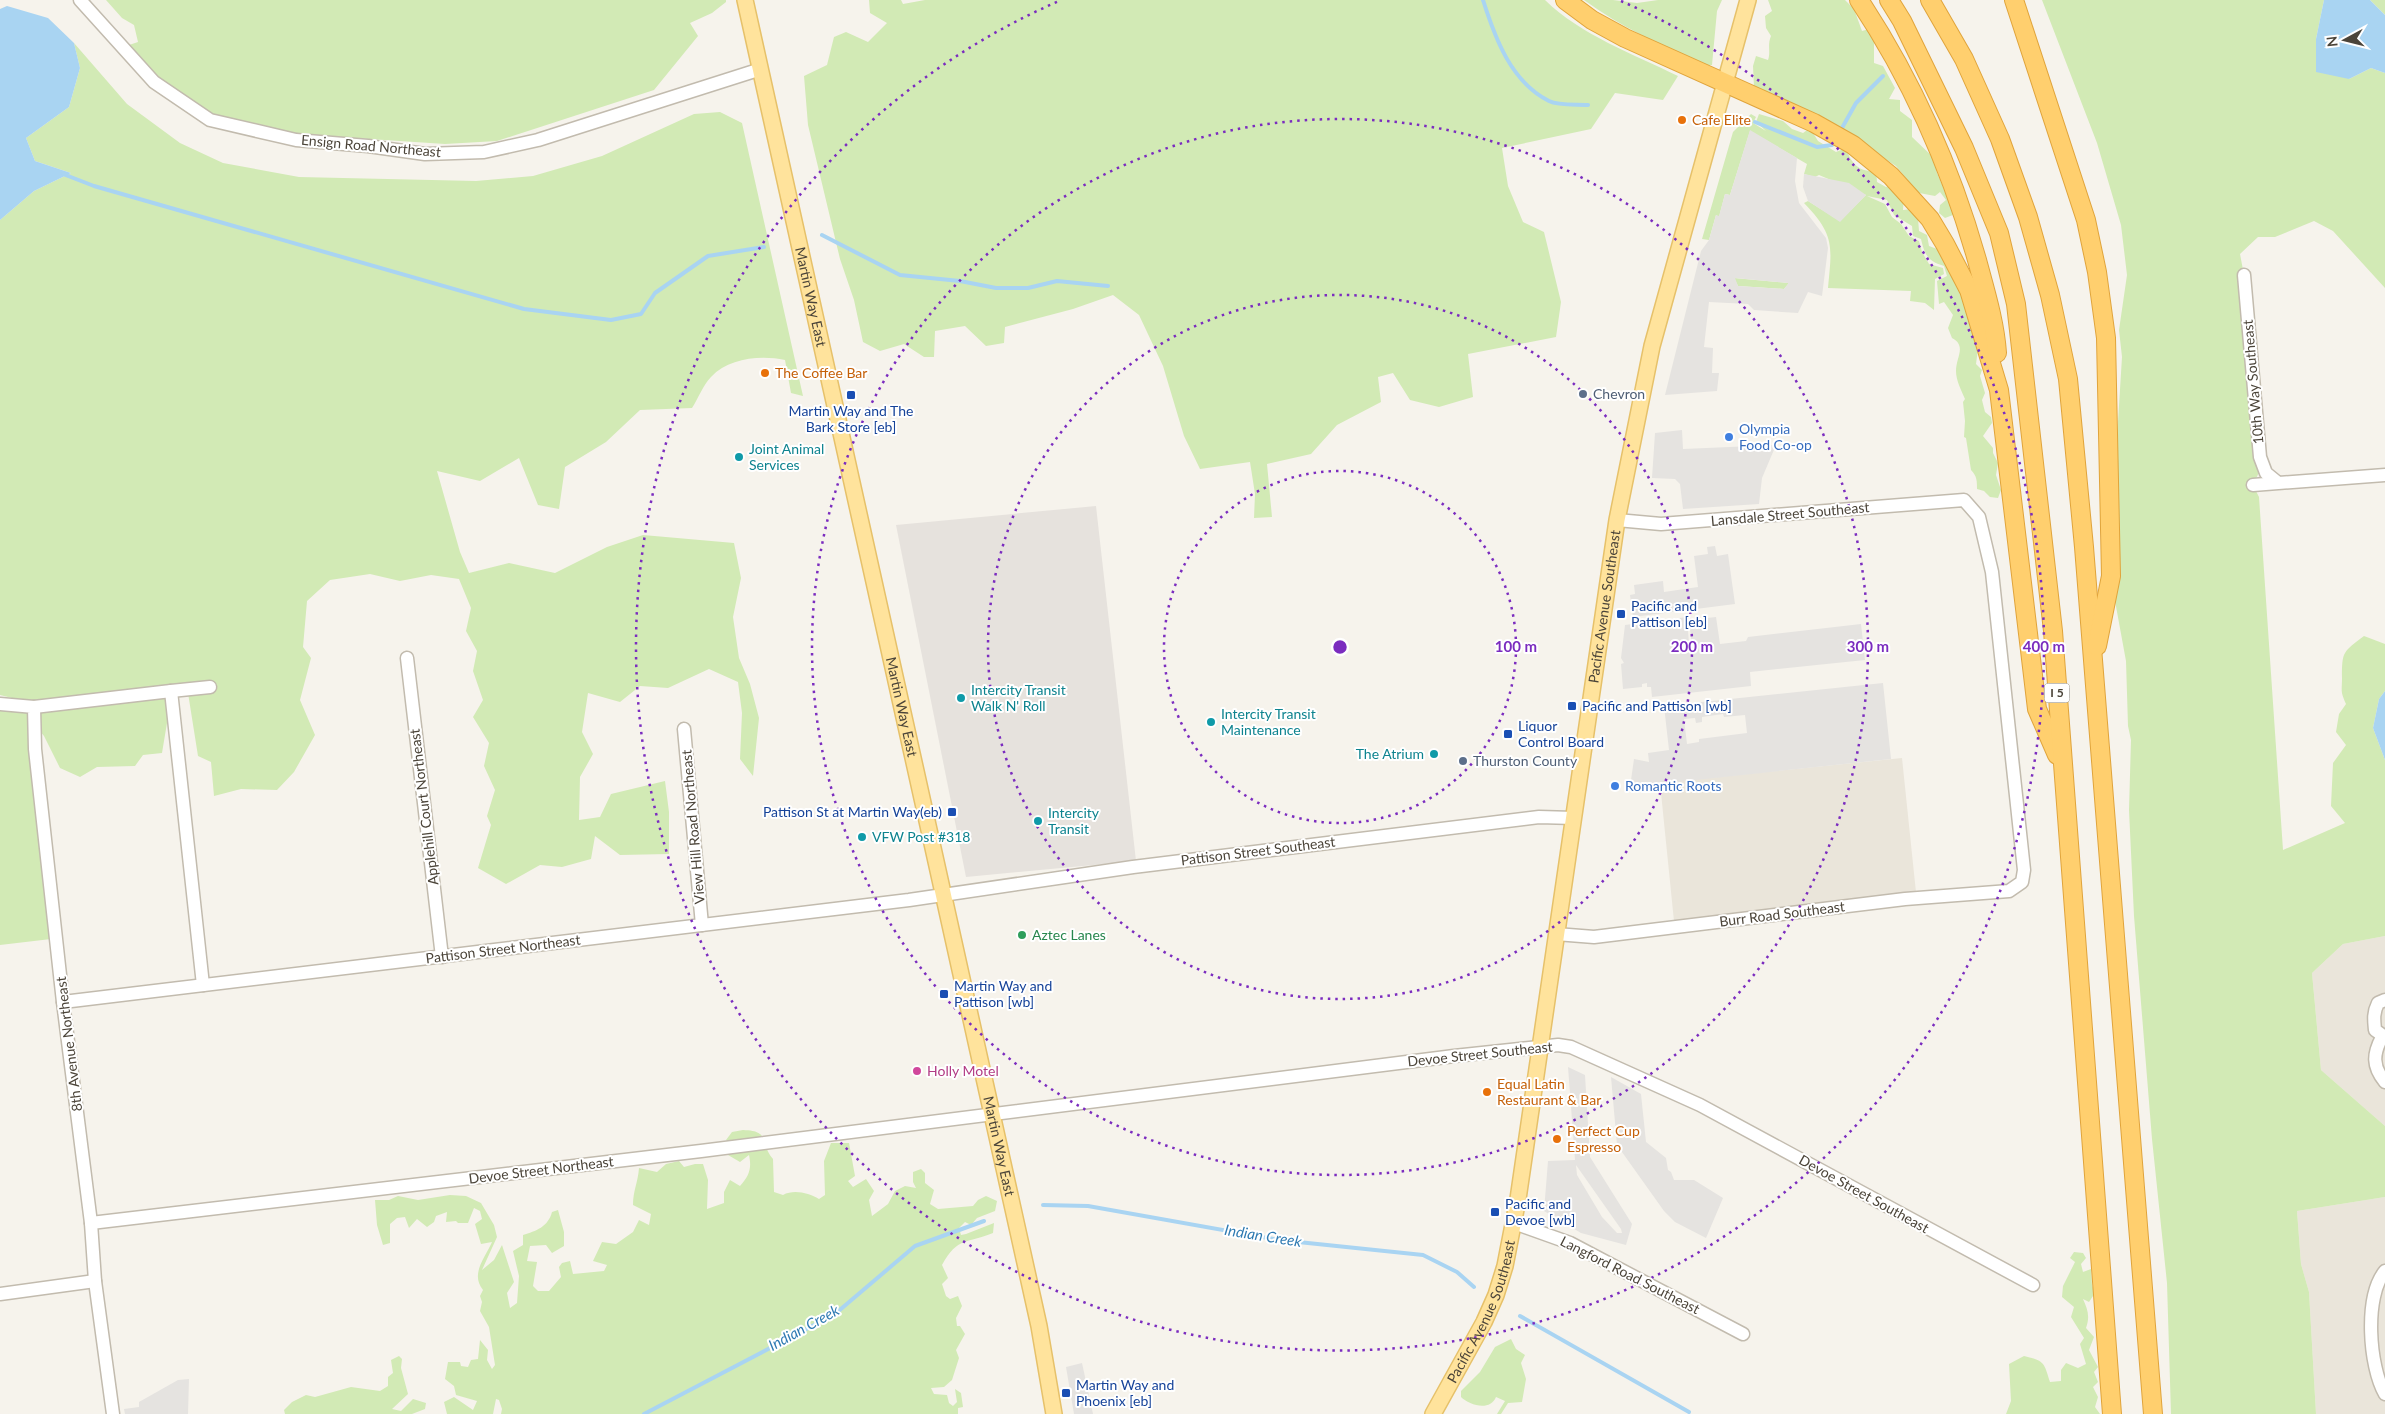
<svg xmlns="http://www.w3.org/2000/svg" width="2385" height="1414" viewBox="0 0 2385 1414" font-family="Lato,sans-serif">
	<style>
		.residential { fill: #eae5da }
		.industrial { fill: #e6e2dd }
		.green { fill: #d2eab5 }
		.parking { fill: #e5e3e0; fill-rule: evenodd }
		.water { fill: #a9d4f2 }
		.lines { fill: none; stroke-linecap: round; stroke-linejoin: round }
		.stream { stroke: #a9d4f2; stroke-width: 4 }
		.minor-casing { stroke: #c2bbae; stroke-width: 15 }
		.major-casing { stroke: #e6c16a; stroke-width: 18 }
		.highway-casing { stroke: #e0a43c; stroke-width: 20 }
		.minor { stroke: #fff; stroke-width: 12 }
		.major { stroke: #ffe39c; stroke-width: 15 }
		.highway { stroke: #ffcf6e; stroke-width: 18 }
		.ring { fill: none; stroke: #7b2cbf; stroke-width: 2.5; stroke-dasharray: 2.5 5 }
		.food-dot { fill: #e8710a; stroke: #fff; stroke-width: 2 }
		.service-dot { fill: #5c6f8a; stroke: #fff; stroke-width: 2 }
		.transit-dot { fill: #1a4fb4; stroke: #fff; stroke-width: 2 }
		.shop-dot { fill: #3f7fe0; stroke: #fff; stroke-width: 2 }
		.culture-dot { fill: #0f9aa8; stroke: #fff; stroke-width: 2 }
		.leisure-dot { fill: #2e9e5b; stroke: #fff; stroke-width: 2 }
		.hotel-dot { fill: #d1479c; stroke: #fff; stroke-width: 2 }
		.labels { text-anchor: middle; stroke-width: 4; stroke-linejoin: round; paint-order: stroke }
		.shield { fill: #fff; stroke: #817c74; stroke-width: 1 }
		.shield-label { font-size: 12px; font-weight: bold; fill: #4b4439 }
		.food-label { font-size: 14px; fill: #c56008; stroke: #fff; text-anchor: start }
		.street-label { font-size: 14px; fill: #4b4439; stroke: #fff }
		.service-label { font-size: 14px; fill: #4e5e75; stroke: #fff; text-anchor: start }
		.transit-label { font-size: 14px; fill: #164399; stroke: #fff; text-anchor: start }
		.shop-label { font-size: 14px; fill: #366cbe; stroke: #fff; text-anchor: start }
		.culture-label { font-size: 14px; fill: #0d838f; stroke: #fff; text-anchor: start }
		.leisure-label { font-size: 14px; fill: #27864d; stroke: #fff; text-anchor: start }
		.hotel-label { font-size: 14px; fill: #b23c85; stroke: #fff; text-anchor: start }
		.water-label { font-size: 15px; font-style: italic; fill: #2e7ab2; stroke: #fff }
		.centre { fill: #7b2cbf; stroke: #fff; stroke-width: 2.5 }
		.ring-label { font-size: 15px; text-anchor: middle; font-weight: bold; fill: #7b2cbf; stroke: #fff; stroke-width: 4; stroke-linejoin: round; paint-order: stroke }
	</style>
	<rect width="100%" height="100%" fill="#f6f3ec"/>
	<g class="residential">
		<path d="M1902 758 1917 902 1675 931 1660 783Z"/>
		<path d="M2385 936V1126L2321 1070 2312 973 2343 944Z"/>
		<path d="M2385 1197V1414H2316L2309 1292 2301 1264 2297 1211Z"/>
	</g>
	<path class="industrial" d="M1096 506 1136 861 966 877 896 525Z"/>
	<g class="green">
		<path d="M106 0H726V2L712 13 690 23 698 36 654 90 497 141 445 144 294 134 215 116 163 83 126 46 138 42 134 25 122 18Z"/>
		<path d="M869 0H901L903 4 925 0H1545C1581 35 1633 54 1678 76L1663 100 1615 93 1591 129 1502 148 1508 186 1523 222 1544 232 1561 302 1556 337 1468 354 1473 397 1439 407 1410 400 1393 373 1378 377 1381 402 1337 425 1311 454 1267 464 1272 517 1254 518 1255 494 1250 462 1200 469 1184 436 1163 366 1139 315 1113 295 1073 309 1005 327 1004 343 986 346 965 326 935 331 934 357H924L904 344 880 351 863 342 854 300 840 259 808 125 804 76 827 65 834 37 846 32 868 42 887 23 870 13Z"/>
		<path d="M1584 0H1613L1637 3 1658 0H1722L1717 11 1712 65H1704C1663 46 1621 27 1584 0Z"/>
		<path d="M1768 0H1845L1854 9 1862 31 1869 29 1874 33V63L1883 66 1895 88 1889 99 1900 100V111L1912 120V137L1934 158 1937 173 1951 205 1953 215 1945 218 1939 213 1940 205 1946 200 1940 192 1935 196 1914 192 1915 189 1896 166 1859 142 1754 88 1753 66 1756 56 1768 60C1771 52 1767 45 1771 36L1766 28 1765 16 1772 11Z"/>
		<path d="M2042 0H2324L2316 39 2349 79 2371 68 2385 73V288L2333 231 2314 221 2275 237H2258L2240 254 2244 275 2262 466 2253 485 2259 497 2283 850 2345 823 2331 806 2333 763 2346 745 2336 732 2339 714 2346 704C2340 690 2342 692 2342 678 2342 651 2343 652 2364 636L2385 644V691L2379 699 2373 728 2385 760V936L2343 944 2312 973 2321 1070 2385 1126V1197L2297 1211 2301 1264 2309 1292 2316 1414H2171L2167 1283 2152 1139 2134 916 2129 810 2131 740 2128 726 2126 661 2115 601 2114 529 2118 510 2119 486 2113 450 2117 438 2122 357 2119 330 2127 275 2121 225 2097 143Z"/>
		<path d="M2370 0H2385V15Z"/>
		<path d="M74 43 127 104 180 143 223 163 299 177 476 181 533 176 602 156 694 114 720 112 742 123 803 396 791 393 785 360C760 355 729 358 711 377 703 385 698 399 692 408L640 410 606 442 565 467 559 509 538 505 519 458 480 481 437 471 460 552 469 573 509 563 555 573 607 547 643 535 734 543 741 578 733 617 739 658 750 684 759 718 753 776 740 759 742 713 738 682 709 669 668 688 640 686 620 702 588 693 582 732 593 754 580 777 579 820 600 817 611 794 665 781 669 812V854L620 855 595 836 591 859 562 867 540 865 506 884 478 868 491 825 487 816 495 790 484 766 489 743 473 717 483 700 473 671 477 651 466 631 471 608 459 579 431 575 400 581 370 574 330 580 307 601 303 647 311 658 300 700 315 735 294 772 277 790 241 789 214 796 211 762 198 756 188 693 171 699 162 753 143 755 135 766 97 767 80 777 60 768 44 736 36 726 51 939 0 945V708H20L12 698 0 695V220L34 191 71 173 35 161 26 138 69 107 80 68Z"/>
		<path d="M1751 114 1756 117 1753 123 1766 131 1756 122 1759 114 1783 121 1792 129 1803 133 1810 128 1818 141 1836 152 1846 148C1850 162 1860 174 1876 170L1877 182 1886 187 1893 184 1904 197 1903 210 1912 209 1918 218 1919 231 1927 235 1929 246 1940 250 1959 276 1978 349 1976 364 1982 370 1980 376 1985 393 1982 400 1985 412 1991 417 1992 423 1983 436 1993 448V453L1998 463 1996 475 2001 490 1998 498 1990 497 1984 491 1977 489C1977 481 1977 476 1971 470L1966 438 1964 437 1965 421 1963 402 1965 399C1961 390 1956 380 1956 371 1956 357 1967 346 1952 338L1948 328 1953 315 1944 302 1939 304 1937 281 1947 276 1944 266C1928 261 1925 256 1921 239L1913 236 1912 226 1894 215 1887 200 1867 196 1885 204 1892 217 1901 224 1909 236 1919 241 1922 252 1929 264 1943 268 1944 274 1935 279 1934 310 1925 303 1910 301 1911 291 1828 288C1832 246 1835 235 1804 203L1808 201 1840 221 1866 195 1819 175 1815 177 1804 174 1807 164 1750 131 1730 195 1725 194 1719 217 1716 215 1709 240 1702 239 1733 132Z"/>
		<path d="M1734 278 1789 283 1784 289 1738 286Z"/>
		<path d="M743 1130C772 1131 759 1143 773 1159L774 1192 783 1195C794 1189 809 1193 819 1199L825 1195 824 1161 831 1143H849L855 1176 848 1181 853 1187 866 1179 874 1191 869 1200 872 1216 888 1204 895 1191 905 1186 916 1188 913 1182V1172L921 1169 925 1173V1183L934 1190 930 1204 938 1209 973 1206 978 1200 986 1196 997 1201 995 1211 977 1218 971 1225 965 1222 959 1228 961 1235 966 1234 994 1223 993 1233C967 1244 958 1236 942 1265L948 1278 942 1284 946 1296 950 1299 958 1296 962 1306 956 1318 957 1326H960L965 1334 956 1350 959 1358 952 1380 944 1387 931 1388 934 1394 947 1395 949 1403 953 1406 957 1402 955 1389 961 1393 963 1407 958 1408V1414H501L502 1409 499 1400 496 1399 493 1414H447L444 1402 454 1397 473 1410 477 1401 456 1395 454 1386 445 1379 448 1362H460L461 1366 468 1367 471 1360 478 1359 480 1340 488 1350 487 1360 492 1369 495 1365 489 1327 480 1311 482 1302 480 1296 483 1290C470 1274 485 1258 492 1242L481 1244 475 1224 482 1219 480 1211 474 1208 468 1223H458L456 1221 446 1222 447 1212 436 1216 434 1222 427 1227 417 1219 409 1228 405 1217 397 1218 390 1224V1243L383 1245 377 1225 375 1200H389L398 1196 418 1200 450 1195 466 1196 481 1203 494 1225 497 1237 482 1270 494 1260 502 1245 514 1282 507 1293 510 1308 517 1303 519 1276 513 1251 523 1245V1235C536 1231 548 1227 552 1212L558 1210 564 1232V1246L552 1253 546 1245 530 1246 527 1261 537 1262 533 1286 538 1291H549L561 1277 559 1267 562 1263 570 1261 573 1274 604 1271 607 1265 593 1261 602 1242 616 1244 633 1232 639 1220 649 1225 651 1214 633 1205C633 1191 638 1182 639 1168L657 1172 666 1164 679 1161 684 1167 695 1164H703L708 1180 707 1209 724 1203V1192L730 1180 740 1186C749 1176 752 1169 749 1155L740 1162 728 1155 732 1144 726 1140 732 1132Z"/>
		<path d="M2074 1252 2083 1253 2086 1258 2081 1264 2083 1272 2091 1269 2092 1285 2095 1293 2089 1302 2083 1299C2088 1310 2090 1317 2086 1328L2094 1337 2089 1350 2098 1367 2094 1372 2098 1382 2093 1387 2098 1397 2095 1407 2100 1414H2006L2011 1401 2009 1364 2024 1356C2045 1361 2044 1363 2050 1382L2061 1381V1370L2066 1363 2078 1368 2086 1364 2080 1344 2084 1338 2071 1317 2074 1307 2062 1297 2063 1286 2075 1262 2070 1258Z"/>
		<path d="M1511 1339 1516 1349 1525 1355 1521 1363 1526 1379 1522 1402 1508 1403 1501 1414H1497L1505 1401 1496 1397C1490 1412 1469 1405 1461 1397V1391L1480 1372 1495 1347Z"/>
		<path d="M399 1356 402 1359 401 1368 408 1394 392 1409 401 1411 413 1399 426 1403 425 1409 412 1414H285L284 1410 292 1402 306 1395 315 1397 351 1387 380 1391 388 1386V1377L393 1373 391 1360Z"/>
	</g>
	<g class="parking">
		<path d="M1750 130 1797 158 1795 181 1799 203 1826 238 1828 248 1822 296 1808 292 1798 313 1754 310 1748 304 1709 302 1704 347 1713 348 1712 373H1719L1717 391 1665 395 1701 251 1709 240 1716 215 1719 216 1725 194 1730 195ZM1735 278 1788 283V284L1784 289 1738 286Z"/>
		<path d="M1804 174 1849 183 1866 195 1840 222 1808 201 1803 187Z"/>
		<path d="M1682 430 1683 449 1776 445 1762 478 1759 504 1683 509 1680 484 1675 479 1652 478 1655 433Z"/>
		<path d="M1715 546 1717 556 1728 554 1735 604 1633 617 1630 595 1635 594 1634 585 1663 581 1664 592 1698 587 1694 556 1708 554 1707 547Z"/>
		<path d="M1687 617 1690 657 1693 656 1689 620 1716 617 1720 644 1746 641 1748 637 1861 624 1865 660 1750 672 1751 686 1652 697 1651 687H1647V683L1642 684V687L1623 689 1621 664 1624 663 1621 658 1625 625Z"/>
		<path d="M1883 683 1891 759 1630 787 1634 759 1649 762 1648 753 1669 750 1664 706ZM1723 714 1724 717 1745 715 1747 733 1699 739V742L1687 744 1684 719 1695 718 1696 723 1702 722V717Z"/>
		<path d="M1568 1067 1585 1075 1590 1157 1632 1224 1626 1245 1581 1233 1544 1211 1548 1161 1575 1160ZM1576 1165 1621 1229 1622 1233H1617L1602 1217 1577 1175Z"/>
		<path d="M1611 1077 1641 1094 1646 1142 1666 1158 1668 1170 1671 1172 1674 1180H1694L1723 1198 1706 1238 1675 1222 1664 1211 1617 1145Z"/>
		<path d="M1082 1363 1093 1414H1074L1066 1367Z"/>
		<path d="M189 1379 188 1414H125L124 1409 139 1407V1402L178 1380Z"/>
	</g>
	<g class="water">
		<path d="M2324 0H2370L2385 15V73L2371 68 2349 79 2316 72V39Z"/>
		<path d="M7 6 48 18 74 43 80 68 69 107 26 138 35 161 71 173 34 191 0 220V9Z"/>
		<path d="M2385 691V760L2373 728 2379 699Z"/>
	</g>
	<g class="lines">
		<g class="stream">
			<path d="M1483 0C1495 38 1511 82 1549 101 1559 106 1577 104 1588 105"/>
			<path d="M1755 122 1817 147 1832 145"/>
			<path d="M1842 128 1856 103 1883 76"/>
			<path d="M63 174 94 186 524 309 611 320 641 314 655 293 708 256 764 247"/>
			<path d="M822 235 900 275 960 281 996 288H1028L1057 281 1108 286"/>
			<path d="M1043 1205 1088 1206 1279 1240 1423 1255 1457 1272 1474 1287"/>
			<path d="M1520 1316 1689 1412"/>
			<path d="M644 1414 835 1314 915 1246 984 1221"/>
		</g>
		<defs>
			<g id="minor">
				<path d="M80 0 154 82 210 120 296 140 368 146 425 154 484 152 538 140 761 69"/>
				<path d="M2244 275 2260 457 2266 473 2277 482"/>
				<path d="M2253 485 2385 475"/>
				<path d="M407 658 442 957"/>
				<path d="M171 691 210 687"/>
				<path d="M0 704 34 707 35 749 63 1002 91 1223 95 1281 113 1414"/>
				<path d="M34 707 171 691 203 985"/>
				<path d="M684 729 702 925"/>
				<path d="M1556 934 1594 937 1905 899 2009 891 2022 882 2024 870 1992 572 1979 517 1964 500 1661 524 1617 520"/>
				<path d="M2385 1000 2378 1003C2373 1013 2374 1020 2375 1030L2385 1037"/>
				<path d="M63 1002 909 900 1133 867 1539 817 1574 818"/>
				<path d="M2382 1037C2373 1054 2372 1066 2385 1082"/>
				<path d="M91 1223 701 1151 1454 1056 1558 1045 1571 1047 1700 1105 2033 1285"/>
				<path d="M1514 1223 1570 1243 1743 1334"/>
				<path d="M2385 1271C2364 1297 2369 1366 2385 1394"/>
				<path d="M0 1294 95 1281"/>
			</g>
			<g id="major">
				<path id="s1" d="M745 0 1039 1326 1054 1414"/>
				<path id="s2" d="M1433 1414 1484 1322 1496 1295 1505 1266 1518 1199 1617 520 1652 346 1748 0"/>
			</g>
			<g id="highway">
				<path d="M1565 0 1592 20 1625 38 1814 123 1853 145 1891 176 1930 219 1945 244 1969 290 1999 390 2037 709 2057 755"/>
				<path d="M1859 0C1912 80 1951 168 1977 260 1985 290 1995 322 1997 353"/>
				<path d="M1889 0 1902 21 1964 148 1999 233 2016 304 2053 631 2112 1414"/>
				<path d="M1930 0 1964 59 2000 139 2028 217 2050 295 2068 379 2084 547 2153 1414"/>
				<path d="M2014 0 2086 220 2097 272 2106 338 2111 576 2097 646"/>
			</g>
		</defs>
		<use href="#minor" class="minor-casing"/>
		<use href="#major" class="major-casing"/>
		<use href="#highway" class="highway-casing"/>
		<use href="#minor" class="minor"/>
		<use href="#major" class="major"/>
		<use href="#highway" class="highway"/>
	</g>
	<g class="ring">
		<circle cx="1340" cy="647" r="176"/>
		<circle cx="1340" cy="647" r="352"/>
		<circle cx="1340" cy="647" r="528"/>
		<path d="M1621 1A704 704 0 1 1 1059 1"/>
	</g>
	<g class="food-dot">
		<circle cx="1682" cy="120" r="5"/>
		<circle cx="765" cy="373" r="5"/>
		<circle cx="1487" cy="1092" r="5"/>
		<circle cx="1557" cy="1139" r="5"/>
	</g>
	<g class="service-dot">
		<circle cx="1583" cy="394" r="5"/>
		<circle cx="1463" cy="761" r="5"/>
	</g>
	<g class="transit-dot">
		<rect x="846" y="390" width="10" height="10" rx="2.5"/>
		<rect x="1616" y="609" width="10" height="10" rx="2.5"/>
		<rect x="1567" y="701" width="10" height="10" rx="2.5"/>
		<rect x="1503" y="729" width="10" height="10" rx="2.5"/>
		<rect x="947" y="807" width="10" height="10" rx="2.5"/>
		<rect x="939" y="989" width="10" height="10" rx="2.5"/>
		<rect x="1490" y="1207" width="10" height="10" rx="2.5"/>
		<rect x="1061" y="1388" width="10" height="10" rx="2.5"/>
	</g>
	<g class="shop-dot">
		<circle cx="1729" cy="437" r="5"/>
		<circle cx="1615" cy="786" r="5"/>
	</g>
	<g class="culture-dot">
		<circle cx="739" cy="457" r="5"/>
		<circle cx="961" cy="698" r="5"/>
		<circle cx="1211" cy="722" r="5"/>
		<circle cx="1434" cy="754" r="5"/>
		<circle cx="1038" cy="821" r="5"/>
		<circle cx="862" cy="837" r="5"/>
	</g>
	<circle class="leisure-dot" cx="1022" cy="935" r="5"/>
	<circle class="hotel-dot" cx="917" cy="1071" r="5"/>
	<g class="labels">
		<rect class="shield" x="2044.5" y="683.5" width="25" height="19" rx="4"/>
		<g class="shield-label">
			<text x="2057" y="697">I 5</text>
		</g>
		<g class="food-label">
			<text x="1692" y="125">Cafe Elite</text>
			<text x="775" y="378">The Coffee Bar</text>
			<text x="1497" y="1089">Equal Latin<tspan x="1497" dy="16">Restaurant &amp; Bar</tspan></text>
			<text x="1567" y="1136">Perfect Cup<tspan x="1567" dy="16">Espresso</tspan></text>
		</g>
		<g class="street-label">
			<text transform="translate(371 146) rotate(5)" y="5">Ensign Road Northeast</text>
			<text dy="5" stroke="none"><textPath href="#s1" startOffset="304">Martin Way East</textPath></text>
			<text transform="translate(2253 382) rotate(-95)" y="5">10th Way Southeast</text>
			<text transform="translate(1790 514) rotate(-5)" y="5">Lansdale Street Southeast</text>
			<text dy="5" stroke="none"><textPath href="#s2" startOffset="832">Pacific Avenue Southeast</textPath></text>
			<text dy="5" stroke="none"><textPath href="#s1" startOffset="724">Martin Way East</textPath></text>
			<text transform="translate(424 807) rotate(-97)" y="5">Applehill Court Northeast</text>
			<text transform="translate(693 827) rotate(-95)" y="5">View Hill Road Northeast</text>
			<text transform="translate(1258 851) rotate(-7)" y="5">Pattison Street Southeast</text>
			<text transform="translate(1782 914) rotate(-7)" y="5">Burr Road Southeast</text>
			<text transform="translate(503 949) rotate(-7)" y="5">Pattison Street Northeast</text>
			<text transform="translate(69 1044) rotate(-97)" y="5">8th Avenue Northeast</text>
			<text transform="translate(1480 1054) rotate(-6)" y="5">Devoe Street Southeast</text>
			<text dy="5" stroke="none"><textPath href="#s1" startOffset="1174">Martin Way East</textPath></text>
			<text transform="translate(541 1170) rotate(-7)" y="5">Devoe Street Northeast</text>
			<text transform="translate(1864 1194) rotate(29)" y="5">Devoe Street Southeast</text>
			<text transform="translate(1630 1275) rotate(27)" y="5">Langford Road Southeast</text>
			<text dy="5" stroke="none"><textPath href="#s2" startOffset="114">Pacific Avenue Southeast</textPath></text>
		</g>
		<g class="service-label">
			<text x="1593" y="399">Chevron</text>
			<text x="1473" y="766">Thurston County</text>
		</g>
		<g class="transit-label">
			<text x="851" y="416" text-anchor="middle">Martin Way and The<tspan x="851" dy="16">Bark Store [eb]</tspan></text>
			<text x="1631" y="611">Pacific and<tspan x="1631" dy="16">Pattison [eb]</tspan></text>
			<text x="1582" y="711">Pacific and Pattison [wb]</text>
			<text x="1518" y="731">Liquor<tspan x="1518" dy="16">Control Board</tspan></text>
			<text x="942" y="817" text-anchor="end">Pattison St at Martin Way(eb)</text>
			<text x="954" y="991">Martin Way and<tspan x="954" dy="16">Pattison [wb]</tspan></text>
			<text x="1505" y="1209">Pacific and<tspan x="1505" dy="16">Devoe [wb]</tspan></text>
			<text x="1076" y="1390">Martin Way and<tspan x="1076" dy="16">Phoenix [eb]</tspan></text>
		</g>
		<g class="shop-label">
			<text x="1739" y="434">Olympia<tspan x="1739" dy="16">Food Co-op</tspan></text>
			<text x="1625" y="791">Romantic Roots</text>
		</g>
		<g class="culture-label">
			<text x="749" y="454">Joint Animal<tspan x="749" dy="16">Services</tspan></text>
			<text x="971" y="695">Intercity Transit<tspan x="971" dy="16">Walk N' Roll</tspan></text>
			<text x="1221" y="719">Intercity Transit<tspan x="1221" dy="16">Maintenance</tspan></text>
			<text x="1424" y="759" text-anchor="end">The Atrium</text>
			<text x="1048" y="818">Intercity<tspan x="1048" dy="16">Transit</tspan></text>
			<text x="872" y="842">VFW Post #318</text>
		</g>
		<g class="leisure-label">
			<text x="1032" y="940">Aztec Lanes</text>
		</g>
		<g class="hotel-label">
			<text x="927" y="1076">Holly Motel</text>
		</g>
		<g class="water-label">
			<text transform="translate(1263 1236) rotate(9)" y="5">Indian Creek</text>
			<text transform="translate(804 1328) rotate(-29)" y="5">Indian Creek</text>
		</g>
	</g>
	<circle cx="1340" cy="647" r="8" class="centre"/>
	<g class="ring-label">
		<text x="1516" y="652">100 m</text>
		<text x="1692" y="652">200 m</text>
		<text x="1868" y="652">300 m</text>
		<text x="2044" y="652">400 m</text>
	</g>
	<g transform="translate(2345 40) rotate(263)" stroke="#ffffff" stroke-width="4" paint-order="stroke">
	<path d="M0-4L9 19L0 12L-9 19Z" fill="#4b4439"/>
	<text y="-8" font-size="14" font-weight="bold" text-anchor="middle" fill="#4b4439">N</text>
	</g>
</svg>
